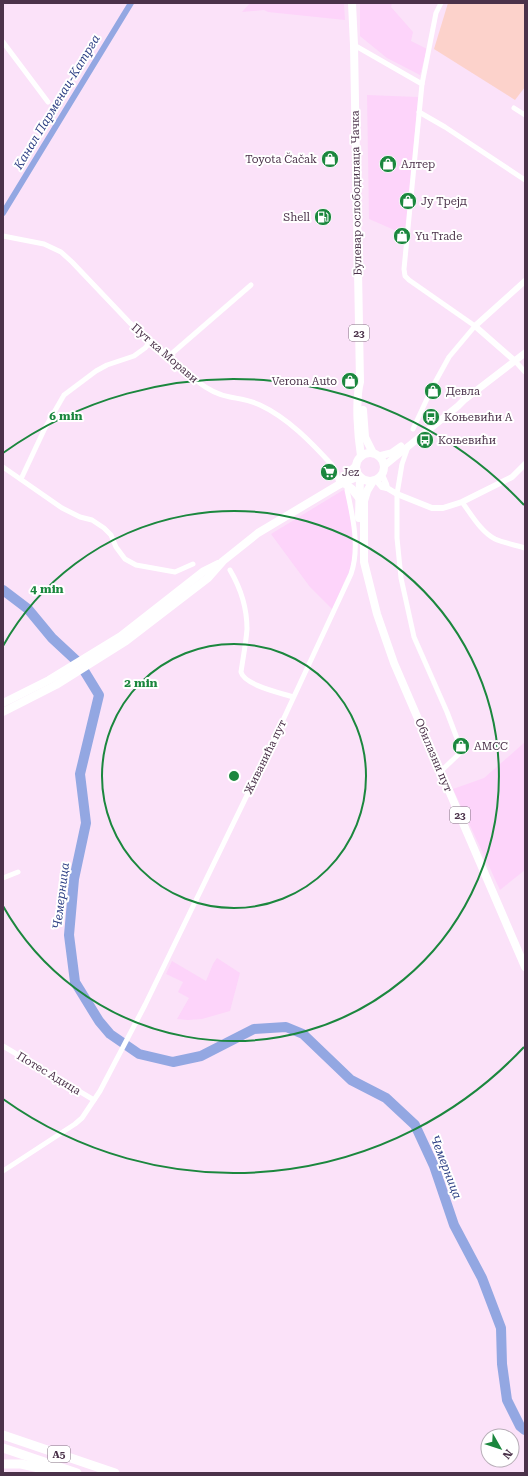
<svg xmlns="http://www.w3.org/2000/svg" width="528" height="1476" viewBox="0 0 528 1476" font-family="'Roboto Serif',serif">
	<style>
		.built { fill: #fdd4fa }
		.green { fill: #fcd2cb }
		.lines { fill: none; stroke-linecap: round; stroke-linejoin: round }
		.canal { stroke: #93a7e2; stroke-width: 6 }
		.river { stroke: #93a7e2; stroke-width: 10 }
		.minor { stroke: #fff; stroke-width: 5 }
		.tertiary { stroke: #fff; stroke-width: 6 }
		.secondary { stroke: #fff; stroke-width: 7 }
		.primary { stroke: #fff; stroke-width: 8 }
		.motorway { stroke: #fff; stroke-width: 9 }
		.ring { fill: none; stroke: #1b873e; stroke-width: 2 }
		.labels { text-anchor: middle; stroke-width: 4; stroke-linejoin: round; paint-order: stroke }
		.shield { fill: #fff; stroke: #817080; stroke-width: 1 }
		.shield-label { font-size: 10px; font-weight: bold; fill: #4b324a }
		.poi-label { font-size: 11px; fill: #4b324a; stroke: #fff; text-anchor: start }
		.street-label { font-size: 11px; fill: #4b324a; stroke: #fff }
		.water-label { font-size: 12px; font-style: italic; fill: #2c3f84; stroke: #fff }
		.centre { fill: #1b873e; stroke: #fff; stroke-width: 2 }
		.ring-label { font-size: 12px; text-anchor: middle; font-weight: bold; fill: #1b873e; stroke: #fff; stroke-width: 4; stroke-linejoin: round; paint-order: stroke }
	</style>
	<rect width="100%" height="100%" fill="#fbe2f9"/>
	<g class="built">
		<path d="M250 3H344L345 20 268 12 264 10 242 12Z"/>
		<path d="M360 3H392L391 7 413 32 411 41 427 49 420 75 387 58 360 36Z"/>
		<path d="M367 95 418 97 406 235 369 219Z"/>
		<path d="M345 489 353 531 355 550 349 572 344 582 333 610 310 587 271 534Z"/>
		<path d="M525 742V870L500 890 453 789 484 778Z"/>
		<path d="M217 958 240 973 230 1011 202 1019 188 1020 177 1019 189 998 178 992 183 982 166 974 172 961 206 981 213 964Z"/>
	</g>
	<path class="green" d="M448 3H522L525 5V87L515 100 434 49Z"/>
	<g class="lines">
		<path class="canal" d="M3 213 131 3"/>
		<path class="river" d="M3 590 28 609 52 638 80 664 99 695 80 774 86 823 74 879 69 935 75 982 99 1021 110 1034 139 1054 173 1062 201 1056 254 1029 286 1027 303 1034 351 1080 386 1098 415 1125 434 1166 454 1225 482 1278 501 1328 502 1364 507 1400 520 1426 525 1430"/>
		<g class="minor">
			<path d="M3 42 48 102"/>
			<path d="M354 45 422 84"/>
			<path d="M514 108 525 115"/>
			<path d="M419 112 445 127 525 180"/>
			<path d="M3 236 44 244 61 252 72 262 130 323 197 381C207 389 218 395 230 397 240 399 250 400 260 405 288 418 312 443 332 465L336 471 339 484"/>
			<path d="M169 356 251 285"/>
			<path d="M515 361 525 372"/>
			<path d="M413 429 433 386 449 357 475 326 409 280 405 276 404 269 422 84 436 13 441 3"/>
			<path d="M408 447 402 464 397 494V538L401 578 414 637 447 712 461 749 460 753 441 771"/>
			<path d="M3 467 62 508 80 517 92 520 104 528 111 535 116 547 125 559 136 565 175 572 193 564"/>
			<path d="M21 479 45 428 64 395 96 371 107 365 134 356 145 348 151 341"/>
			<path d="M462 502C471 514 481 532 495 539 504 543 515 545 525 548"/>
			<path d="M230 570C240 587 247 608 247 629 246 643 243 658 241 672 244 685 281 693 293 697"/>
			<path d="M3 878 18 872"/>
			<path d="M3 1046 94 1100"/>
			<path d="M3 1171 75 1124 82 1118 100 1091 145 1005 270 748 351 574C360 548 353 517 347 490"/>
		</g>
		<g class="tertiary">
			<path d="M515 361 475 326 525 281"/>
			<path d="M382 475 386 484 387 488"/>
			<path d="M376 480 382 487 387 488 397 494 432 508H443L462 502 512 477 525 464"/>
		</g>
		<g class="secondary">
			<path d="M379 456 391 453 401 446"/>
			<path d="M384 466 458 406 464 400 525 353"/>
		</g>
		<g class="primary">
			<path d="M352 3 354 45 360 382C355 401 358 436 361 456"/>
			<path d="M363 410 365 437 373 453"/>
			<circle cx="370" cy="467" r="14"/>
			<path d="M373 481 367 491 364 501V562L377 614 394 663 525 967"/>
			<path d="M344 483 352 489 359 498"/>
			<path d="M340 484 343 478 356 466"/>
			<path d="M359 518 360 477"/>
			<path d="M3 703 49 680 121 636 204 571 218 564"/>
			<path d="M3 712 56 685 126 641 208 578 223 561 258 533 340 484 359 476"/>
		</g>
		<g class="motorway">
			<path d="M3 1435 115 1473"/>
			<path d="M3 1448 77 1473"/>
			<path d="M3 1464H21L61 1473"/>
		</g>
	</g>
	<g class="ring">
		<circle cx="234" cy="776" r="132"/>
		<path d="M3 646A265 265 0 1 1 3 906"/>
		<path d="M524 1047A397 397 0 0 1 3 1099M3 453A397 397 0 0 1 524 505"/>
	</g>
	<defs>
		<symbol id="shop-disc" viewBox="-11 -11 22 22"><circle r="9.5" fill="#1b873e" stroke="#fff"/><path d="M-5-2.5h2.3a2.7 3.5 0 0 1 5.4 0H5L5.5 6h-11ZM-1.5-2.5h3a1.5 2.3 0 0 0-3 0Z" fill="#fff"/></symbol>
		<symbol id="fuel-disc" viewBox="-11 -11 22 22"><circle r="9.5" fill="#1b873e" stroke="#fff"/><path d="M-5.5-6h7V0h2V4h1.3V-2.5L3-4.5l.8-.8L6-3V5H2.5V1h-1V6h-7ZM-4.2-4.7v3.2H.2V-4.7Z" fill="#fff"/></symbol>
		<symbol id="bus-disc" viewBox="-11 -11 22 22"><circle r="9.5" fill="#1b873e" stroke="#fff"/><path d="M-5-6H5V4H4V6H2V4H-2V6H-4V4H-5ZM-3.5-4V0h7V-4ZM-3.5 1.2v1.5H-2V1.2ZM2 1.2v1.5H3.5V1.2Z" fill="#fff"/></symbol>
		<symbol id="supermarket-disc" viewBox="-11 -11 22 22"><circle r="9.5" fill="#1b873e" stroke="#fff"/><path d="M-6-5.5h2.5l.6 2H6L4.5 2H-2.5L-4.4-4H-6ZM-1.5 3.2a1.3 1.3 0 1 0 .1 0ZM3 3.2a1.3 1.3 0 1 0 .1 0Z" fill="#fff"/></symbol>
	</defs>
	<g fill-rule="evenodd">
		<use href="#shop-disc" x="320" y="149" width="20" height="20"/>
		<use href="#shop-disc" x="378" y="154" width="20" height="20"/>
		<use href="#shop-disc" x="398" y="191" width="20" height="20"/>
		<use href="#fuel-disc" x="313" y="207" width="20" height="20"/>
		<use href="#shop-disc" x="392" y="226" width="20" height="20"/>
		<use href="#shop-disc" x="340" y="371" width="20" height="20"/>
		<use href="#shop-disc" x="423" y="381" width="20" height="20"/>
		<use href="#bus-disc" x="421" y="407" width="20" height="20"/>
		<use href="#bus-disc" x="415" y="430" width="20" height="20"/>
		<use href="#supermarket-disc" x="319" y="462" width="20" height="20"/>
		<use href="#shop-disc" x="451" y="736" width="20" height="20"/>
	</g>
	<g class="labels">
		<g class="shield">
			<rect x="349" y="325" width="20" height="16" rx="3"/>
			<rect x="450" y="807" width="20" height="16" rx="3"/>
			<rect x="48" y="1446" width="22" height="16" rx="3"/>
		</g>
		<g class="shield-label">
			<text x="359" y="337">23</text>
			<text x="460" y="819">23</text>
			<text x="59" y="1458">A5</text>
		</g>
		<g class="poi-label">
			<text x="317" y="163" text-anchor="end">Toyota Čačak</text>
			<text x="401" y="168">Алтер</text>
			<text x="421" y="205">Ју Трејд</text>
			<text x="310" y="221" text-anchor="end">Shell</text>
			<text x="415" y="240">Yu Trade</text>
			<text x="337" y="385" text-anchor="end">Verona Auto</text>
			<text x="446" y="395">Девла</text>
			<text x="444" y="421">Коњевићи А</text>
			<text x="438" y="444">Коњевићи</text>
			<text x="342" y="476">Jez</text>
			<text x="474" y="750">АМСС</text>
		</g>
		<g class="street-label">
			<text transform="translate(356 193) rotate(-91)" y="4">Булевар ослободилаца Чачка</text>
			<text transform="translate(165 353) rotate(41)" y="4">Пут ка Морави</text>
			<text transform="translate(434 755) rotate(67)" y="4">Обилазни пут</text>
			<text transform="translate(265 757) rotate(-64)" y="4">Живанића пут</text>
			<text transform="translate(49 1073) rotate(31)" y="4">Потес Адица</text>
		</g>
		<g class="water-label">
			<text transform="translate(57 102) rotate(-59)" y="4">Канал Парменац-Катрга</text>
			<text transform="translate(61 896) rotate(-83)" y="4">Чемерница</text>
			<text transform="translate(446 1167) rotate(69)" y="4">Чемерница</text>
		</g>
	</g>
	<circle cx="234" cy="776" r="6" class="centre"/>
	<g class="ring-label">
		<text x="66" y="420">6 min</text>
		<text x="47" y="593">4 min</text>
		<text x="141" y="687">2 min</text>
	</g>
	<rect width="528" height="1476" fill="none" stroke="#4b324a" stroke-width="8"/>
	<g transform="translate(500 1448) rotate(129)"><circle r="19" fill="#ffffff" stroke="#b7adb7"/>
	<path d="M0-3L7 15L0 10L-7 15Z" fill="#1b873e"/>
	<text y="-6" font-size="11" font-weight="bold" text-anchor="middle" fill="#4b324a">N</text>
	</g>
</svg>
